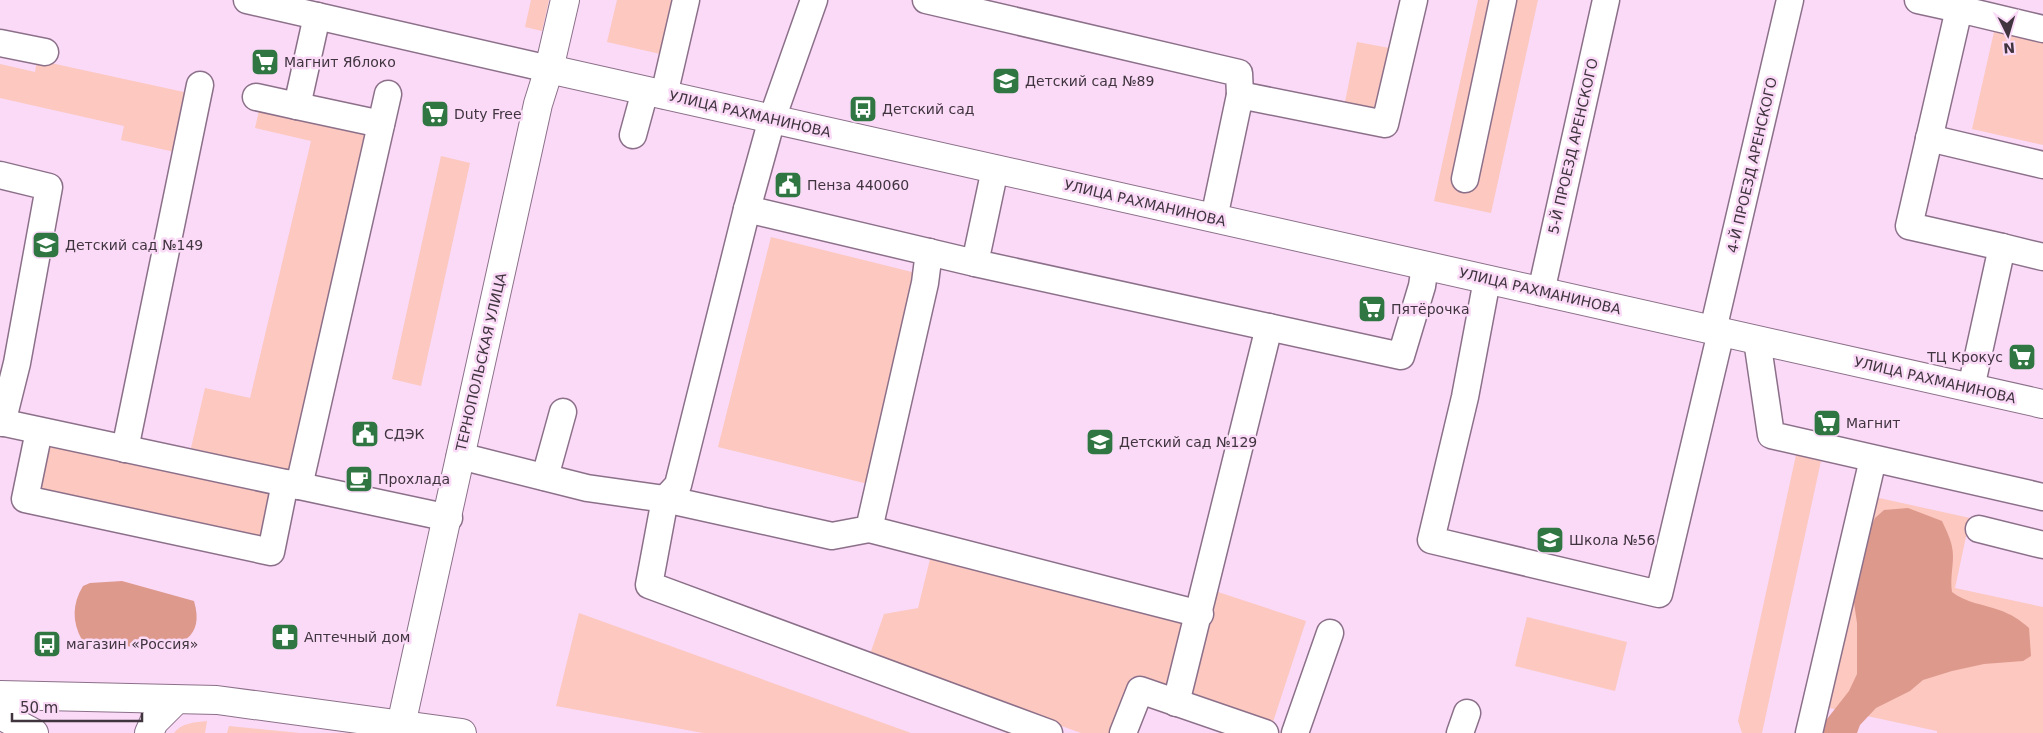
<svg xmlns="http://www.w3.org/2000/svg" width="2043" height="733" viewBox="0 0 2043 733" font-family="'DejaVu Sans',sans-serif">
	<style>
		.green { fill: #fcc8bf }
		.forest { fill: #de998d }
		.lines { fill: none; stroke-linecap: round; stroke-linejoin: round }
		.minor-casing { stroke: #8c708a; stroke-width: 29 }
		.major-casing { stroke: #8c708a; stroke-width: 30 }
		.minor { stroke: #fff; stroke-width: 26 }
		.major { stroke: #fff; stroke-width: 28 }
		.labels { text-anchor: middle; stroke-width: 5; stroke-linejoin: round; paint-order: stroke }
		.poi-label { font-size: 14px; fill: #40343f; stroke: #fadaf7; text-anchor: start }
		.street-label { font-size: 14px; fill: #40343f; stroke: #fadaf7 }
	</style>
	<rect width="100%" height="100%" fill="#fadaf7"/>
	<g class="green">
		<path d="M531 0H549L542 31 525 27Z"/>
		<path d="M617 0H677L665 55 607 42Z"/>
		<path d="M1478 0H1538L1491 213 1434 201Z"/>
		<path d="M1994 32 2043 43V145L1972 129Z"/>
		<path d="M1357 42 1395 49 1382 109 1345 102Z"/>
		<path d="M37 60 193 94 179 153 121 140 124 126 0 98V64L35 72Z"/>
		<path d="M261 102 371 128 289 471 191 448 205 388 250 398 311 141 255 128Z"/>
		<path d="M441 156 470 163 421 386 392 379Z"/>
		<path d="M771 237 920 274 868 484 718 447Z"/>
		<path d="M49 442 274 491 263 542 38 493Z"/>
		<path d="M1796 455 1821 461 1762 733H1742L1738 721Z"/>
		<path d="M1870 496 1970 518 1955 588 2043 607V733H1937V731L1825 707Z"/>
		<path d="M932 551 1191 620 1171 688 1132 677 1113 733H1081L869 657 884 614 918 608Z"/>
		<path d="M1218 592 1306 621 1271 728 1183 698Z"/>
		<path d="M579 613 911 733H703L556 706Z"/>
		<path d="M1527 617 1627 642 1615 691 1515 666Z"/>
		<path d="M207 721 205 733H174C181 723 196 722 207 721Z"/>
		<path d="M229 726 300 733H227Z"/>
	</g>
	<g class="forest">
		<path d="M1908 508 1942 521C1947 532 1953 543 1953 556 1953 568 1950 579 1952 592 1966 603 1983 604 1999 610 2011 614 2020 620 2029 628L2031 656 2023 661 1984 664 1952 671 1923 680 1910 691 1876 708 1860 725 1857 733H1816L1849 691 1857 674V623L1853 596 1866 537 1875 518 1884 510Z"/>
		<path d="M122 581 194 601C214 668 116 644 82 640 72 622 72 604 83 586L90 583Z"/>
	</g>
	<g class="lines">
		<defs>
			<g id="minor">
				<path d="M247 0 549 69"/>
				<path d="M814 0 772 119 747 209 678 485 665 499 649 585 1049 733"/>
				<path d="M926 0 1239 73 1240 95"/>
				<path d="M1918 0 1959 9"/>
				<path d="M0 43 45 52"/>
				<path d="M664 95 686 0"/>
				<path d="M256 97 297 106 317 16"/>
				<path d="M297 106 381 124"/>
				<path d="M633 135 645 91"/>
				<path d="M1929 138 2043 165"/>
				<path d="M995 169 975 263 1401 356 1422 286 1425 266"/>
				<path d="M0 175 49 187 17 363 2 423"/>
				<path d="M1465 179 1503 0"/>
				<path d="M747 209 975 263"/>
				<path d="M1214 218 1240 95 1385 124 1414 0"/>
				<path d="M2002 247 2043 257"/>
				<path d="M1487 280 1465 397 1431 540 1659 594 1721 332"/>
				<path d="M1541 292 1606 0"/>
				<path d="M1713 330 1790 0"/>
				<path d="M1757 340 1771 435 2043 497"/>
				<path d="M1971 388 2002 247 1909 226 1959 9 2043 29"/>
				<path d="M0 422 449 518"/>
				<path d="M39 431 25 499 271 552 285 483"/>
				<path d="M125 449 200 85"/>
				<path d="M460 456 587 488 665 499 832 536 869 529 925 283 929 252"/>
				<path d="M545 477 563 412"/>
				<path d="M299 486 388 94"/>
				<path d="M869 529 1200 614"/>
				<path d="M1979 529 2043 545"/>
				<path d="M1176 703 1269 327"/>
				<path d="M1123 733 1140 690 1265 733"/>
				<path d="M1295 733 1330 633"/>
				<path d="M1460 733 1467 713"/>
				<path d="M1809 733 1873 459"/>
			</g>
			<g id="major">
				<path d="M549 69 2043 404"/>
				<path d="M0 695 217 700 462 733"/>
				<path d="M0 715 34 733"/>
				<path d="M401 725 538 104 549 69 565 0"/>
				<path d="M149 733 154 722 176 700"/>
			</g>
		</defs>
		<use href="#minor" class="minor-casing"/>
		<use href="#major" class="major-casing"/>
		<use href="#minor" class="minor"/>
		<use href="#major" class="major"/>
	</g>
	<defs>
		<symbol id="supermarket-square" viewBox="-11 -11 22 22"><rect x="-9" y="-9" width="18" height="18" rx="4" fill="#307642" stroke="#fadaf7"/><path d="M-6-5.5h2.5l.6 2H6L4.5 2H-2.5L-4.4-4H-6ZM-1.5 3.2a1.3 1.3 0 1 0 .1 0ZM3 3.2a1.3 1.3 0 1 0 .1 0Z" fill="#fff"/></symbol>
		<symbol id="school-square" viewBox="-11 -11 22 22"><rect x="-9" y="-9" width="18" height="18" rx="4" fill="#307642" stroke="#fadaf7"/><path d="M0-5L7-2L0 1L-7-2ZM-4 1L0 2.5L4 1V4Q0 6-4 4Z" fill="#fff"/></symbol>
		<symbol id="bus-square" viewBox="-11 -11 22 22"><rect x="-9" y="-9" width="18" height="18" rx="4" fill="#307642" stroke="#fadaf7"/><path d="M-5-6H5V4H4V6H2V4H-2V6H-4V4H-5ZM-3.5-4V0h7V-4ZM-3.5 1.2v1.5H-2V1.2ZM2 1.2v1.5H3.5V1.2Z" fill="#fff"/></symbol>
		<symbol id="civic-square" viewBox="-11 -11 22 22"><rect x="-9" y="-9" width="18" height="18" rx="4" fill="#307642" stroke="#fadaf7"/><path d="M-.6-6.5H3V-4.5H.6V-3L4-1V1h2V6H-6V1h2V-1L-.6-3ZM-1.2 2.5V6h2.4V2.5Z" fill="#fff"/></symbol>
		<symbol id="cafe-square" viewBox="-11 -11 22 22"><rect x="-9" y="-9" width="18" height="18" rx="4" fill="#307642" stroke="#fadaf7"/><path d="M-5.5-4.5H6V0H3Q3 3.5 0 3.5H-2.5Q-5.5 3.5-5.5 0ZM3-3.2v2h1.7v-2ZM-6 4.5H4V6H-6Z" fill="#fff"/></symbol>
		<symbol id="pharmacy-square" viewBox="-11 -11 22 22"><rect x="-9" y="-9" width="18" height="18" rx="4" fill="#307642" stroke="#fadaf7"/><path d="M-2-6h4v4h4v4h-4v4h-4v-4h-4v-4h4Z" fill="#fff"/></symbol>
	</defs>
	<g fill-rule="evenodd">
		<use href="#supermarket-square" x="249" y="46" width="32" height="32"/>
		<use href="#school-square" x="990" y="65" width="32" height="32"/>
		<use href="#bus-square" x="847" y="93" width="32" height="32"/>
		<use href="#supermarket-square" x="419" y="98" width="32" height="32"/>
		<use href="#civic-square" x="772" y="169" width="32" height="32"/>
		<use href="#school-square" x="30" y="229" width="32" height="32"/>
		<use href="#supermarket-square" x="1356" y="293" width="32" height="32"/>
		<use href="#supermarket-square" x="2006" y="341" width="32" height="32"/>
		<use href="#supermarket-square" x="1811" y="407" width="32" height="32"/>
		<use href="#civic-square" x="349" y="418" width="32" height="32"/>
		<use href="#school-square" x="1084" y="426" width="32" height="32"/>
		<use href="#cafe-square" x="343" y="463" width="32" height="32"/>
		<use href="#school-square" x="1534" y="524" width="32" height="32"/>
		<use href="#pharmacy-square" x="269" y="621" width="32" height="32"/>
		<use href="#bus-square" x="31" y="628" width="32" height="32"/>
	</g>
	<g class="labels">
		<g class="poi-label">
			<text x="284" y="67">Магнит Яблоко</text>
			<text x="1025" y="86">Детский сад №89</text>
			<text x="882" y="114">Детский сад</text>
			<text x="454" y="119">Duty Free</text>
			<text x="807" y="190">Пенза 440060</text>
			<text x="65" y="250">Детский сад №149</text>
			<text x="1391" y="314">Пятёрочка</text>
			<text x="2003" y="362" text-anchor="end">ТЦ Крокус</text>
			<text x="1846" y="428">Магнит</text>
			<text x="384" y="439">СДЭК</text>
			<text x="1119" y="447">Детский сад №129</text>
			<text x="378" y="484">Прохлада</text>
			<text x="1569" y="545">Школа №56</text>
			<text x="304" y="642">Аптечный дом</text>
			<text x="66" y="649">магазин «Россия»</text>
		</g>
		<g class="street-label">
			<text transform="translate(750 114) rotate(13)" y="5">УЛИЦА РАХМАНИНОВА</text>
			<text transform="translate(1573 146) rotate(-77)" y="5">5-Й ПРОЕЗД АРЕНСКОГО</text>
			<text transform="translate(1752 165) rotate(-77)" y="5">4-Й ПРОЕЗД АРЕНСКОГО</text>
			<text transform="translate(1145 203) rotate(13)" y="5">УЛИЦА РАХМАНИНОВА</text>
			<text transform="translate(1540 291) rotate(13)" y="5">УЛИЦА РАХМАНИНОВА</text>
			<text transform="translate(481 362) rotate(-77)" y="5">ТЕРНОПОЛЬСКАЯ УЛИЦА</text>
			<text transform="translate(1935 380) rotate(13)" y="5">УЛИЦА РАХМАНИНОВА</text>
		</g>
	</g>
	<g transform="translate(2008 35) rotate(175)" stroke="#fadaf7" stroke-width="4" paint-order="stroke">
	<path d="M0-4L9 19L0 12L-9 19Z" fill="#40343f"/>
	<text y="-8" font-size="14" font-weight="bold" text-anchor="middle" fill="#40343f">N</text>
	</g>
	<path d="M12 713v8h130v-8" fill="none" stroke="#40343f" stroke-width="2.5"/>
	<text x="20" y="713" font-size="15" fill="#40343f" stroke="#fadaf7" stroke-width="4" paint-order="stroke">50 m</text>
</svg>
